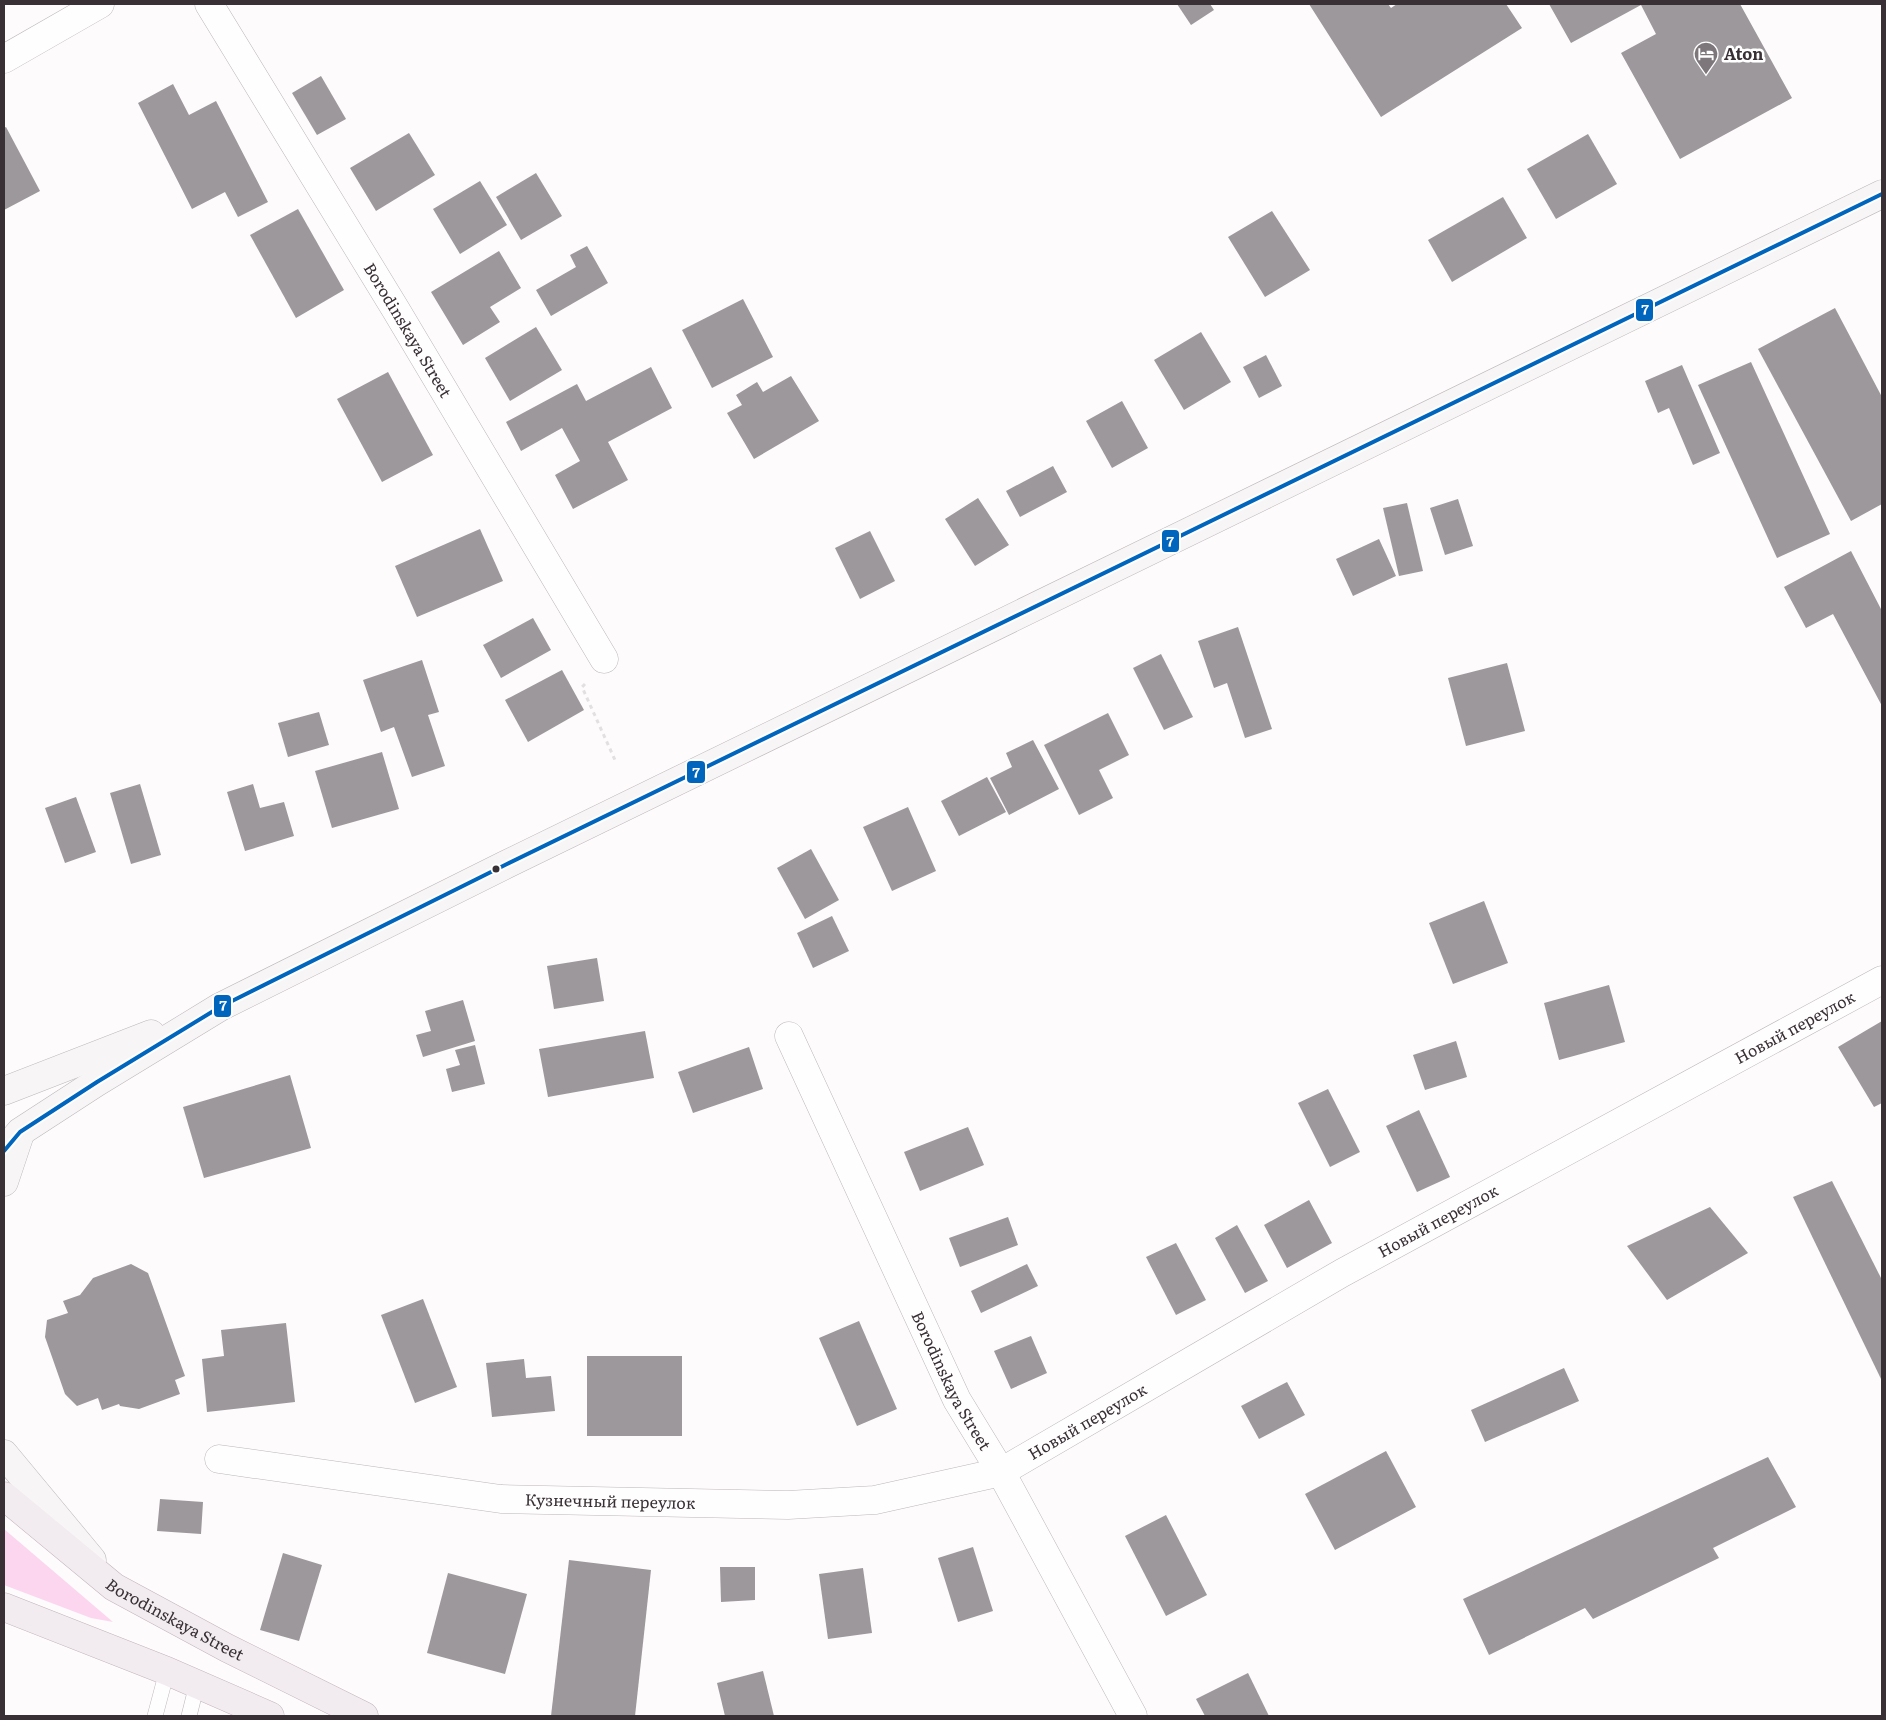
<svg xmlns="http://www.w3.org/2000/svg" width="1886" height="1720" viewBox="0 0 1886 1720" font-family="Literata,serif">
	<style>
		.green { fill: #fcd6ef }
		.building { fill: #9c989b }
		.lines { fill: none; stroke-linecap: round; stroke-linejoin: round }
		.lane-casing { stroke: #bcb7ba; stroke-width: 16 }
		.street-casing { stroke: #bcb7ba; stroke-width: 29 }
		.secondary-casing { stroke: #bcb7ba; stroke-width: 29 }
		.primary-casing { stroke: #c2b4bd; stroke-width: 29 }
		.path { stroke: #e2e1e2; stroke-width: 3; stroke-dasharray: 4 4; stroke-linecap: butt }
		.lane { stroke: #fffeff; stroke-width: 15 }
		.street { stroke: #fffeff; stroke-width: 28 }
		.secondary { stroke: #f8f5f7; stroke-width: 28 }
		.primary { stroke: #f2ebef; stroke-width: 28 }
		.bus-1-casing { stroke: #fff; stroke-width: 8 }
		.bus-1 { stroke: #0065bd; stroke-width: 4 }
		.bus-dot { fill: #383035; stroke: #fff; stroke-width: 2 }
		.labels { text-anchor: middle; stroke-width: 5; stroke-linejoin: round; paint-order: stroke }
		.poi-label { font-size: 16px; font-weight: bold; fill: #383035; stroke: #fff; text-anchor: start }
		.street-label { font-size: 16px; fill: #383035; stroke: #fff }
		.line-badge { stroke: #fff; stroke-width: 2 }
		.badge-label { font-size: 14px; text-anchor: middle; font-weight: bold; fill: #fff }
	</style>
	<rect width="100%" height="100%" fill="#fefbfd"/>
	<path class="green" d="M4 1529 113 1622 91 1618 4 1585Z"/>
	<g class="building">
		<path d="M1177 4H1210L1214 10 1191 25Z"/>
		<path d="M1309 4H1388L1391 8 1397 4H1506L1522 28 1381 117Z"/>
		<path d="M1549 4H1740L1792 98 1680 159 1621 53 1656 34 1641 5 1571 43Z"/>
		<path d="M321 76 346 119 317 135 292 93Z"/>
		<path d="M173 84 189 115 216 101 268 202 238 217 225 192 192 209 138 103Z"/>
		<path d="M6 127 40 191 4 210V128Z"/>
		<path d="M409 133 435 175 376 211 350 168Z"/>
		<path d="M1588 134 1617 184 1556 219 1527 169Z"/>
		<path d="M536 173 562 216 521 240 496 197Z"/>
		<path d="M480 181 507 225 460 254 433 209Z"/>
		<path d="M1503 197 1527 238 1452 282 1428 240Z"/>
		<path d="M298 209 344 290 296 318 250 235Z"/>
		<path d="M1272 211 1310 270 1265 297 1228 237Z"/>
		<path d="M587 246 608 283 551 316 536 290 576 267 570 255Z"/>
		<path d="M499 251 521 288 490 307 500 322 463 345 431 292Z"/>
		<path d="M743 299 773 357 712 388 682 330Z"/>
		<path d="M1835 308 1882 397V504L1851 521 1758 349Z"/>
		<path d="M536 327 562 370 510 401 485 358Z"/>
		<path d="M1201 332 1231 382 1184 410 1154 360Z"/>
		<path d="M1266 355 1282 386 1259 398 1243 367Z"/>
		<path d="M1751 362 1830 534 1777 558 1698 385Z"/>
		<path d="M1682 365 1720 453 1693 465 1669 408 1658 413 1645 381Z"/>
		<path d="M651 367 672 408 608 442 628 480 573 509 555 475 580 461 562 428 521 451 506 422 577 384 586 401Z"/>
		<path d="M388 372 433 455 382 482 337 399Z"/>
		<path d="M791 376 819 421 754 459 727 413 742 405 736 395 757 382 763 392Z"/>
		<path d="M1122 401 1148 448 1112 468 1086 421Z"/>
		<path d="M1053 466 1067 492 1020 517 1006 491Z"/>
		<path d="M978 498 1009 545 975 566 945 519Z"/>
		<path d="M1458 499 1473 546 1445 555 1430 508Z"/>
		<path d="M1407 503 1423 571 1399 576 1383 508Z"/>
		<path d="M480 529 503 581 417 617 395 566Z"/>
		<path d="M870 531 895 581 860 599 835 548Z"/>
		<path d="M1379 539 1396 576 1353 596 1336 559Z"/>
		<path d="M1851 551 1882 611V706L1833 614 1806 628 1784 587Z"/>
		<path d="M533 618 551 650 501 678 483 645Z"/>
		<path d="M1238 627 1272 729 1245 738 1227 683 1214 688 1198 641Z"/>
		<path d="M1161 654 1193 717 1164 730 1133 668Z"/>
		<path d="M422 660 439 712 428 715 445 766 412 777 394 727 381 732 363 680Z"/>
		<path d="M1507 663 1525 731 1466 746 1448 678Z"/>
		<path d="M562 670 584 710 528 742 505 700Z"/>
		<path d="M319 712 329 745 288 757 278 723Z"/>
		<path d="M1108 713 1129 755 1099 770 1113 798 1079 815 1044 745Z"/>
		<path d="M1033 740 1059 789 1009 815 990 778 1012 767 1006 753Z"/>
		<path d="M382 752 399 809 332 828 315 771Z"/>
		<path d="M987 777 1006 812 959 836 941 801Z"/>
		<path d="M140 784 161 855 131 864 110 793Z"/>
		<path d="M253 784 260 808 284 802 294 836 245 851 227 792Z"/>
		<path d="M76 797 96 852 65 863 45 808Z"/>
		<path d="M908 807 936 871 892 891 863 827Z"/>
		<path d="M811 849 839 900 805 919 777 868Z"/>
		<path d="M1484 901 1508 963 1453 984 1429 923Z"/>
		<path d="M832 916 849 951 813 968 797 933Z"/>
		<path d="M597 958 604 1001 554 1009 547 966Z"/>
		<path d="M1609 985 1625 1042 1559 1060 1544 1003Z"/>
		<path d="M463 1000 475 1041 423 1057 416 1035 431 1031 425 1011Z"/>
		<path d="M1882 1021V1103L1874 1107 1838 1047Z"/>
		<path d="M645 1031 654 1078 548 1097 539 1049Z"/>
		<path d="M1456 1041 1467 1077 1425 1090 1413 1055Z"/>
		<path d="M475 1045 485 1084 452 1092 446 1069 460 1065 455 1050Z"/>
		<path d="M749 1047 763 1089 693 1113 678 1072Z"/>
		<path d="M290 1075 311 1148 204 1178 183 1107Z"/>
		<path d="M1328 1089 1360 1152 1330 1167 1298 1103Z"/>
		<path d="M1419 1110 1450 1177 1417 1192 1386 1126Z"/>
		<path d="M968 1127 984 1165 920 1191 904 1152Z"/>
		<path d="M1832 1181 1882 1280V1381L1793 1197Z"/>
		<path d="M1309 1200 1332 1243 1287 1268 1264 1225Z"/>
		<path d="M1710 1207 1748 1253 1667 1300 1627 1246Z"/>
		<path d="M1008 1217 1018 1245 960 1267 949 1238Z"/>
		<path d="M1237 1225 1268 1281 1245 1293 1215 1238Z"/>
		<path d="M1176 1243 1206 1300 1176 1315 1146 1257Z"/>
		<path d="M131 1264 148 1273 185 1376 175 1380 180 1394 139 1409 120 1406 119 1404 102 1410 98 1398 77 1406 65 1394 45 1337 47 1320 68 1313 63 1301 80 1295 93 1278Z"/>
		<path d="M1027 1264 1038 1286 981 1313 971 1291Z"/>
		<path d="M423 1299 457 1387 415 1403 381 1315Z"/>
		<path d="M859 1321 897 1409 857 1426 819 1338Z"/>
		<path d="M286 1323 295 1402 207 1412 202 1359 224 1356 221 1330Z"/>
		<path d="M1031 1336 1047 1373 1011 1389 994 1351Z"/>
		<rect x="587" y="1356" width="95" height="80"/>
		<path d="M524 1359 526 1378 551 1376 555 1411 492 1417 486 1363Z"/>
		<path d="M1564 1368 1579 1401 1485 1442 1471 1410Z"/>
		<path d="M1287 1382 1305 1415 1259 1439 1241 1406Z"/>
		<path d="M1386 1451 1416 1507 1335 1550 1305 1494Z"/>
		<path d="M1768 1457 1796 1507 1713 1548 1719 1558 1593 1619 1585 1608 1489 1655 1463 1599Z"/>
		<path d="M160 1499 203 1502 201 1534 157 1531Z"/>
		<path d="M1166 1515 1207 1595 1166 1616 1125 1536Z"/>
		<path d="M973 1547 993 1611 958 1622 938 1558Z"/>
		<path d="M283 1553 322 1565 299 1641 260 1630Z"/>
		<path d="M569 1560 651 1570 635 1716H551Z"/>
		<path d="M720 1567H755V1600L721 1602Z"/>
		<path d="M863 1568 872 1633 828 1639 819 1574Z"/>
		<path d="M448 1573 527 1594 505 1674 427 1653Z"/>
		<path d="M763 1671 774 1716H725L717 1683Z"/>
		<path d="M1248 1673 1269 1716H1205L1196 1699Z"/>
	</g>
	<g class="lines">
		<defs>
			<g id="lane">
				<path d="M155 1716 167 1671"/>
				<path d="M189 1716 197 1684"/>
			</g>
			<g id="street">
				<path id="s1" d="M209 4 396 310 604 659"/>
				<path d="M4 59 100 4"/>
				<path id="s2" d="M789 1036 957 1400 1001 1472 1133 1716"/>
				<path id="s3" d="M219 1459 501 1499 788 1505 875 1500 1001 1472 1342 1273 1882 980"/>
			</g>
			<g id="secondary">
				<path d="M4 1091 151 1034"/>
				<path d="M4 1151 20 1132 97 1082 220 1007 505 865 1882 194"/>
				<path d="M4 1182 20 1134"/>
				<path d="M4 1454 92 1560"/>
			</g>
			<g id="primary">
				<path id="s4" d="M4 1496 114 1587 227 1648 364 1716"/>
				<path d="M4 1607 167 1671 270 1716"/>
			</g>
		</defs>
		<use href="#lane" class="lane-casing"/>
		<use href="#street" class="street-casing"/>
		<use href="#secondary" class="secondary-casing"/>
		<use href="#primary" class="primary-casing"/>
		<path class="path" d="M585 684 582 687 615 760"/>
		<use href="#lane" class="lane"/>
		<use href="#street" class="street"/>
		<use href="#secondary" class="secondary"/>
		<use href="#primary" class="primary"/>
		<defs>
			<path id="bus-1" d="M4 1151 20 1132 97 1082 220 1007 505 865 1882 194"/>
		</defs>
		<use href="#bus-1" class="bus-1-casing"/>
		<use href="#bus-1" class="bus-1"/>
	</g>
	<defs>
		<symbol id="hotel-pin" viewBox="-11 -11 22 30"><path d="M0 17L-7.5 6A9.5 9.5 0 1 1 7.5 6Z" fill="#7d777b" stroke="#fff"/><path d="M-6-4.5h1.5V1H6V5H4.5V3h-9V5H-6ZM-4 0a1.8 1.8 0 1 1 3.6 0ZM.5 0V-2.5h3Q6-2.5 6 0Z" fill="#fff"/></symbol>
	</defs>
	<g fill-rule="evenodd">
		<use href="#hotel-pin" x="1692" y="40" width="28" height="38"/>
	</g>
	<circle class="bus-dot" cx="496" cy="869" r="4.5"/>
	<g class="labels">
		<g class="poi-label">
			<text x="1724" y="60">Aton</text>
		</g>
		<g class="street-label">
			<text dy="6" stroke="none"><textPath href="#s1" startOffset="382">Borodinskaya Street</textPath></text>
			<text dy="6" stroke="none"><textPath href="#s3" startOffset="1698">Новый переулок</textPath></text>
			<text dy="6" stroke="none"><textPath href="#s3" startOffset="1292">Новый переулок</textPath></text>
			<text dy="6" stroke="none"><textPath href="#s2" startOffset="381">Borodinskaya Street</textPath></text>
			<text dy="6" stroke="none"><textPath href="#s3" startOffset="888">Новый переулок</textPath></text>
			<text dy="6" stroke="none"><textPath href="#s3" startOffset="394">Кузнечный переулок</textPath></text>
			<text dy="6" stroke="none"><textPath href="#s4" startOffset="212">Borodinskaya Street</textPath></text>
		</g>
	</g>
	<g class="line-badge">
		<rect x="1635" y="298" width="19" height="24" rx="5" fill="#0065bd"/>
		<rect x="1161" y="529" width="19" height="24" rx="5" fill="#0065bd"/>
		<rect x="686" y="760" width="20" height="24" rx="5" fill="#0065bd"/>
		<rect x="213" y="994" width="19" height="24" rx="5" fill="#0065bd"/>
	</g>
	<g class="badge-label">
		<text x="1645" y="314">7</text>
		<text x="1170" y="546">7</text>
		<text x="696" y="777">7</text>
		<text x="223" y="1010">7</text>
	</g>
	<rect width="1886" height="1720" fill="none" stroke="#383035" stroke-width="10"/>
</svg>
